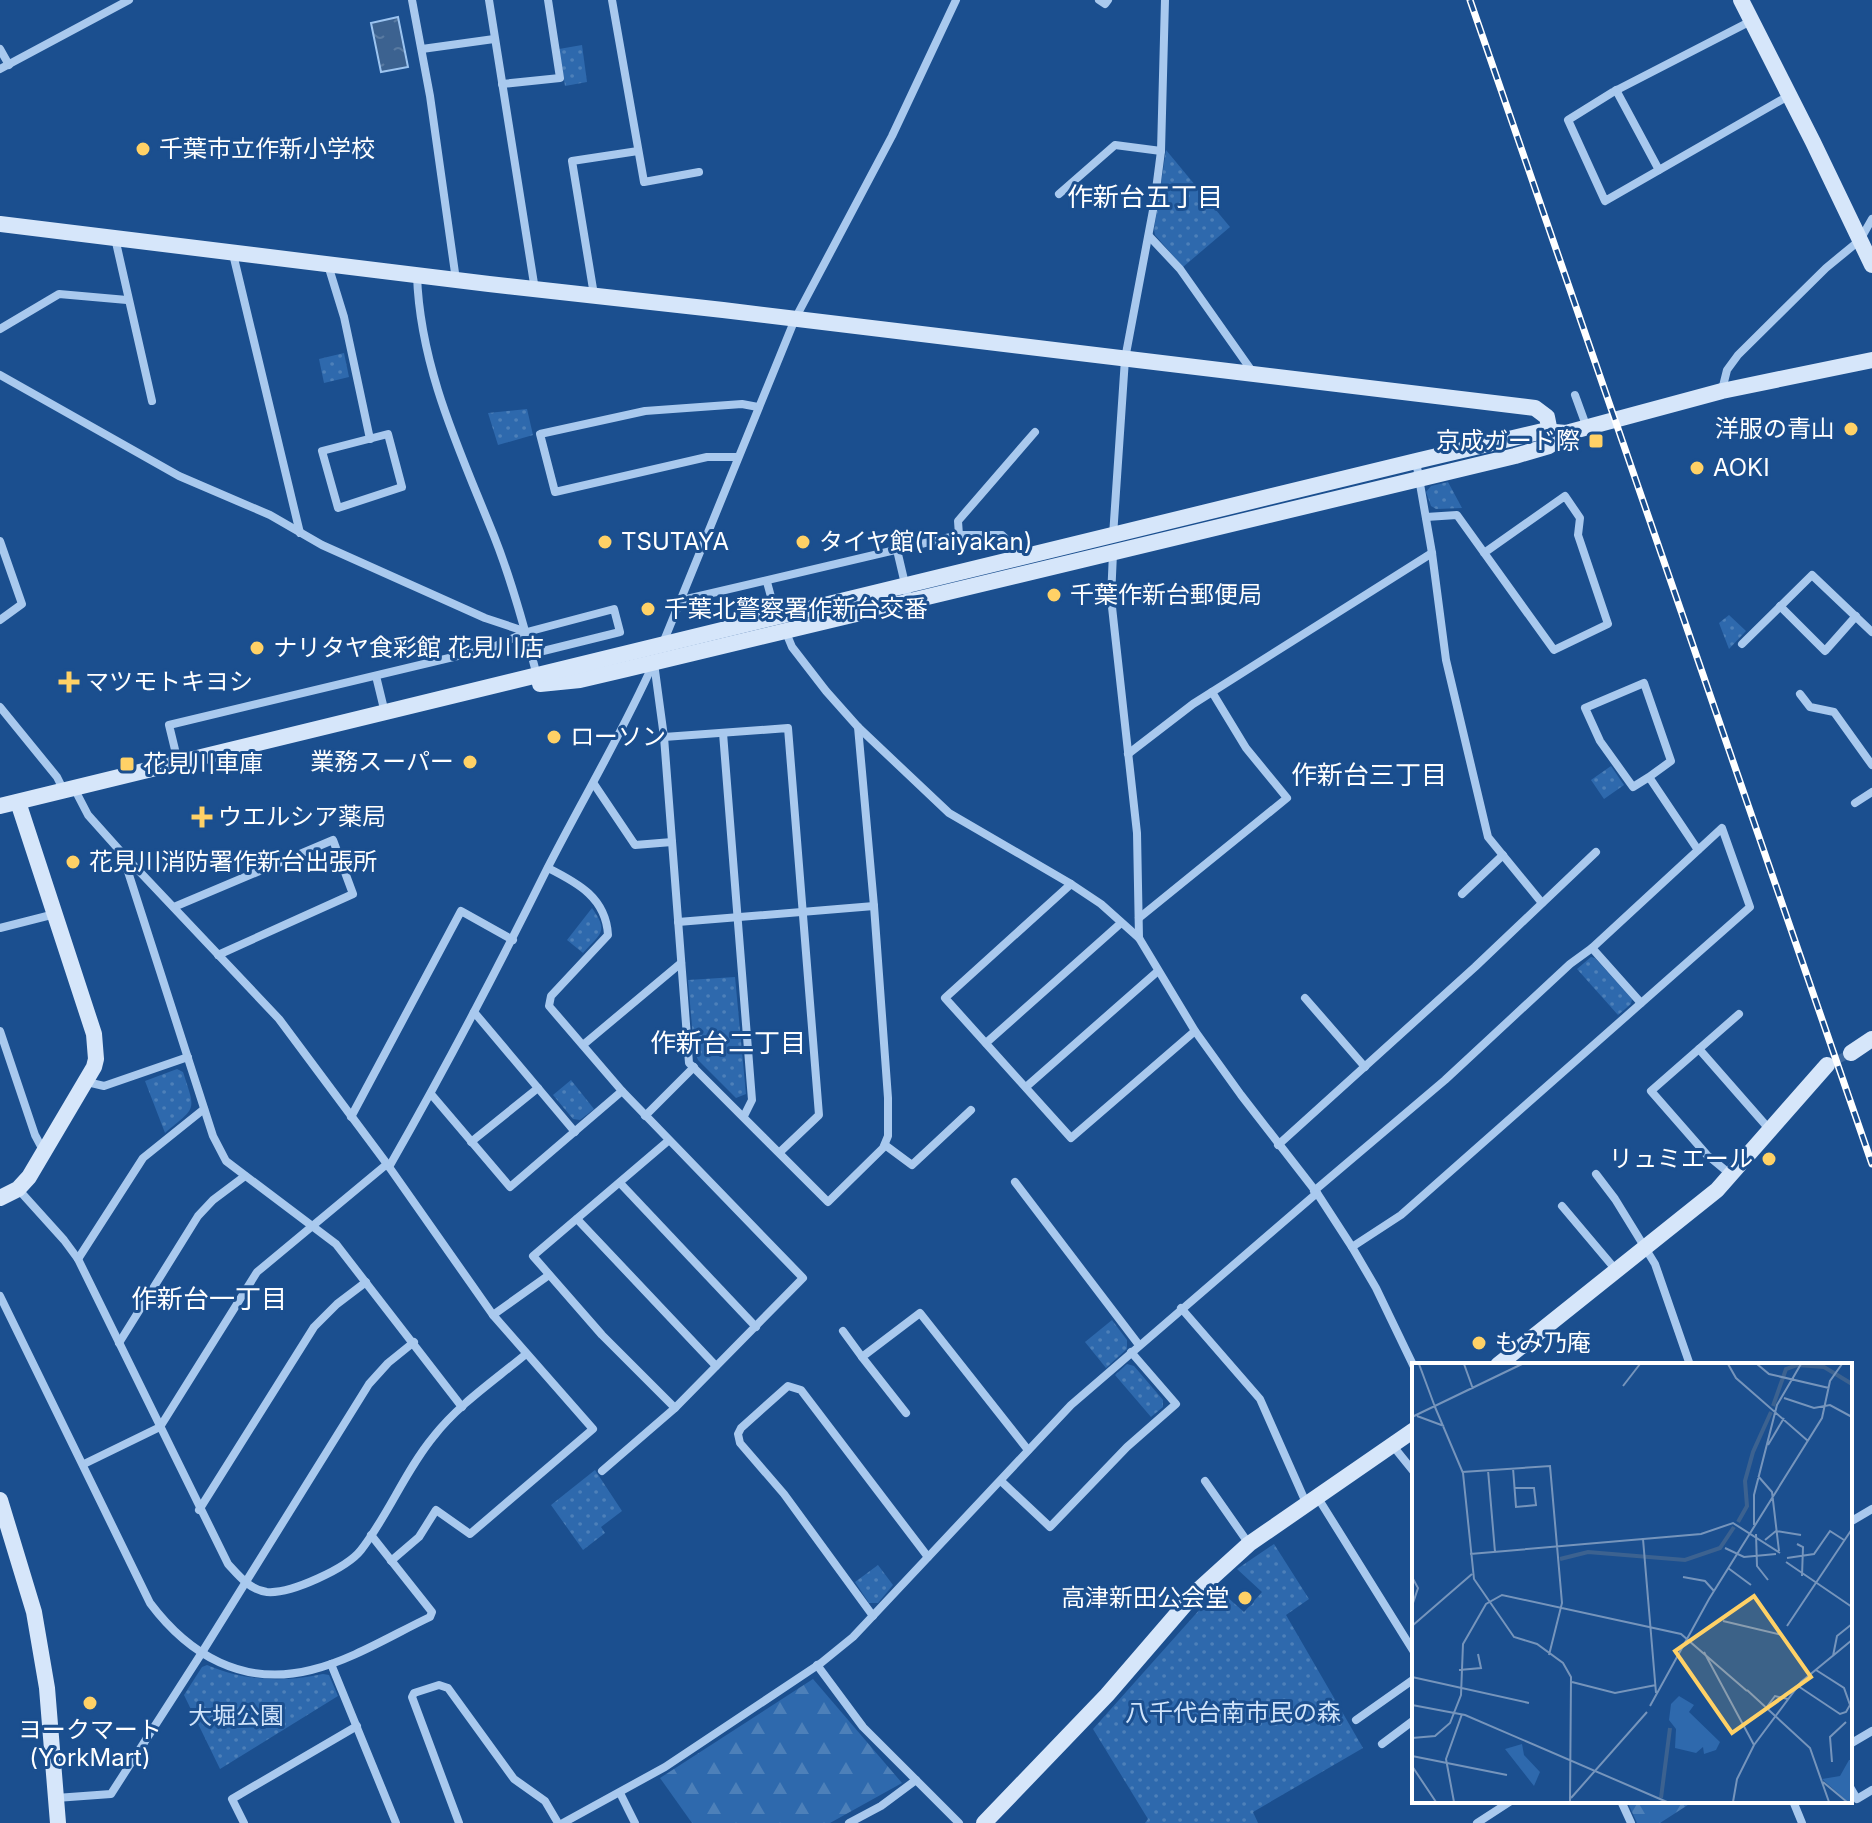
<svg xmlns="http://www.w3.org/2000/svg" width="1872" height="1823" viewBox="0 0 1872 1823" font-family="Inter,'Noto Sans JP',sans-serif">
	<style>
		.forest { fill: url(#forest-firs) }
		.park { fill: url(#park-dots) }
		.water { fill: url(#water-ripples); stroke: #9cc4f0; stroke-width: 2 }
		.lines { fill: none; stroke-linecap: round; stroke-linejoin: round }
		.street-tunnel { stroke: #3d69a0; stroke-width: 8; stroke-dasharray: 8 4; stroke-linecap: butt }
		.street { stroke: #a9c9ee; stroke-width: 8 }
		.secondary { stroke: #d6e6fa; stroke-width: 16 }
		.rail-casing { stroke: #fff; stroke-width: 7 }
		.rail { stroke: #1b4f8f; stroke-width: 4; stroke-dasharray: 12; stroke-linecap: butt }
		.poi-dot { fill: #ffd166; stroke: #1b4f8f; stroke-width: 3 }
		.labels { text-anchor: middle; stroke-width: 6; stroke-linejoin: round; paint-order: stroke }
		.poi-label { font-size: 24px; fill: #fff; stroke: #1b4f8f; text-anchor: start }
		.park-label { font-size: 24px; fill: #cfe3fa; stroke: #1b4f8f }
		.neighbourhood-label { font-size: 26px; fill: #fff; stroke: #1b4f8f }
		.inset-river { fill: none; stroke: #3c6290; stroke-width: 4 }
		.inset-road { fill: none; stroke: #7695bc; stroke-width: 2 }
		.view { fill: #ffd166; fill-opacity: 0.15; stroke: #ffd166; stroke-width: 4 }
		.inset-edge { fill: none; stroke: #fff; stroke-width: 4 }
	</style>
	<defs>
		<pattern id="forest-firs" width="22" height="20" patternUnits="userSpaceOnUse" patternTransform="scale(2)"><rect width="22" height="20" fill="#2e69ad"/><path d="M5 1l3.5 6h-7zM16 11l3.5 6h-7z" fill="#4d80b9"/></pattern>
		<pattern id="park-dots" width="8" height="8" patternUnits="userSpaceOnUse" patternTransform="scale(2)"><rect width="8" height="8" fill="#2e69ad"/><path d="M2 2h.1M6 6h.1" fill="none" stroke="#4d80b9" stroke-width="1.8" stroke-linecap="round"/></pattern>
		<pattern id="water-ripples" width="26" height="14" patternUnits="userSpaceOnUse" patternTransform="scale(2)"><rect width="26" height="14" fill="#3c6290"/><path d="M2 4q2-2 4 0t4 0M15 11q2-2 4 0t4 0" fill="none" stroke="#597aa1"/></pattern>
	</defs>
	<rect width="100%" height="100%" fill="#1b4f8f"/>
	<g class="forest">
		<path d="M813 1679 902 1783 830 1823H692L660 1778Z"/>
		<path d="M1627 1801H1694L1660 1823H1637Z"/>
	</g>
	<g class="park">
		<path d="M582 45 587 82 565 86 559 49Z"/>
		<path d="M1166 150 1230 227 1183 267 1155 235 1154 230Z"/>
		<path d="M344 353 349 377 324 383 319 359Z"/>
		<path d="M527 409 533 435 498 445 488 413Z"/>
		<path d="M1448 482 1462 508 1436 509 1431 506 1426 492 1431 486Z"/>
		<path d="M1729 615 1746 631 1729 649 1719 623Z"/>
		<path d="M1611 766 1624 785 1604 799 1591 780Z"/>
		<path d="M592 908C609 932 601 933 583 953L567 940Z"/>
		<path d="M1591 957 1595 958 1632 999 1631 1004 1618 1015 1577 969Z"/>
		<path d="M735 977 746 1094 736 1098 698 1060 694 1050 688 980Z"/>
		<path d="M177 1069 183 1072C196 1112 197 1106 165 1133L145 1081Z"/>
		<path d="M571 1080 594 1109 580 1120 573 1119 553 1095Z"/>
		<path d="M1112 1320 1127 1340V1349L1106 1368 1085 1342Z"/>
		<path d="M1127 1364 1134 1366 1163 1400V1407L1151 1417 1115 1375Z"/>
		<path d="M595 1470 622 1511 601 1527 605 1533 583 1550 551 1505Z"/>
		<path d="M1274 1544 1309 1599 1286 1615 1363 1748 1253 1812 1258 1823H1145L1148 1819 1093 1729 1218 1589 1244 1612 1262 1592 1237 1569Z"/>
		<path d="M878 1565 893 1585 878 1603H869L855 1582Z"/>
		<path d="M207 1665C246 1681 281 1683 323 1674L329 1675 338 1696 220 1769 184 1695 202 1667Z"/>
	</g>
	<path class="water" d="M398 17 408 67 381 72 371 23Z"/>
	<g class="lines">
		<path class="street-tunnel" d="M1827 1065 1851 1053"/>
		<g class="street">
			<path d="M412 0 430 96 456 280"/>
			<path d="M489 0 535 290"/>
			<path d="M612 0 644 182 699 172"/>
			<path d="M1099 0 1105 4 1108 0"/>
			<path d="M1751 21 1613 92 1568 120 1605 201 1790 95"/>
			<path d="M0 49 9 65"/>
			<path d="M422 49 494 39"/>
			<path d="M0 69 129 0"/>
			<path d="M502 84 560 78 548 0"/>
			<path d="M1616 90 1659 170"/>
			<path d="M1059 194 1115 145 1161 151"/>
			<path d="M1149 236 1180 269 1254 374"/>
			<path d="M115 238 152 401"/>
			<path d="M233 254 300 533"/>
			<path d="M328 265 344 317 370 439"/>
			<path d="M417 275C420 368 460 451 494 536 512 581 525 629 537 676"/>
			<path d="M594 295 572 161 638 151"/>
			<path d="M0 329 59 294 127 300"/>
			<path d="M0 375 179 476 270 515 322 545 485 618 527 632"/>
			<path d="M1722 390 1727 370 1738 355 1826 268 1860 240 1872 219"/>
			<path d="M1575 395 1587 428"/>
			<path d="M388 434 402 487 338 508 322 451Z"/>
			<path d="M738 457H707L555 492 540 434 645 411 742 404 758 407"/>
			<path d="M1416 461 1432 553 1446 660 1488 837 1542 903"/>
			<path d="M1426 517 1457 515 1554 650 1608 624 1578 535 1580 518 1565 496 1484 553"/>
			<path d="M959 535 958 521 1035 432"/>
			<path d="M1113 536 1125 359 1154 205 1161 151 1165 0"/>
			<path d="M0 541 22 604 0 620"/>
			<path d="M897 550 909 601"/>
			<path d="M1113 553 1111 598 1137 833 1139 938 1195 1031 1241 1095 1317 1193 1352 1247 1376 1288 1414 1367"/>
			<path d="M767 582 777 619"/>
			<path d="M678 601 959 535H1002L1008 541 1013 558"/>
			<path d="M1780 606 1825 651 1856 616"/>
			<path d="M785 630 792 647 826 691 858 727 949 813 1071 884 1101 904 1139 938"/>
			<path d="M663 643 795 319 892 136 956 0"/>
			<path d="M1742 644 1812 575 1872 632"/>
			<path d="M654 663 664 737 689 1063 828 1202 883 1148 888 1136V1098L874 906 858 727"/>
			<path d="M376 676 385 713"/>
			<path d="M1800 694 1810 707 1834 712 1872 765"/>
			<path d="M0 707 57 777 64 791"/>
			<path d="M723 733 752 1100 744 1116"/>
			<path d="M664 737 788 728 819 1115 780 1152"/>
			<path d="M1128 754 1193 704 1432 553"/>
			<path d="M178 762 169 725 491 648 527 632 614 609 620 632 531 654"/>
			<path d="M1649 777 1633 787 1600 741 1585 708 1644 683 1671 761 1649 777 1698 850"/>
			<path d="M594 784 635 845 672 842"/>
			<path d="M74 788 88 815 122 853 213 1136 226 1161 336 1244 462 1407"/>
			<path d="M1855 803 1872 792"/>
			<path d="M122 853 279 1019 387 1164 493 1315 593 1429 470 1534 436 1510 419 1537 391 1561"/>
			<path d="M548 868C578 883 606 898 608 935L551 996 549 1006 622 1091 803 1278 675 1408 602 1471"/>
			<path d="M1071 884 945 998 1071 1138 1195 1031"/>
			<path d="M1462 894 1503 855"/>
			<path d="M174 907 333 840 353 894 218 955"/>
			<path d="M1139 918 1287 798 1246 748 1212 692"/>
			<path d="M678 922 874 906"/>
			<path d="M0 928 55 914"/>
			<path d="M1592 948 1641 1003"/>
			<path d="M1305 998 1365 1067"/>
			<path d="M474 1012 575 1132"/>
			<path d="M0 1031 35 1135 43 1150"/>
			<path d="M986 1043 1121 923"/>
			<path d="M583 1045 681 963"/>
			<path d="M1699 1049 1739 1014"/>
			<path d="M87 1082 104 1086 188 1057"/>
			<path d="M1026 1087 1158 971"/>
			<path d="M431 1094 510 1187 622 1091"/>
			<path d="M645 1116 694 1067"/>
			<path d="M351 1117 461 911 513 940"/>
			<path d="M668 1141 533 1256 602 1335 675 1408"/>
			<path d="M471 1142 538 1088"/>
			<path d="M885 1145 912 1165 971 1110"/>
			<path d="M1278 1145 1475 967 1596 852"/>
			<path d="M389 1167C445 1069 497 970 547 869 582 800 622 734 654 662"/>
			<path d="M1596 1174 1615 1199 1655 1264 1690 1365"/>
			<path d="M1730 1174 1707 1155 1651 1091 1699 1049 1770 1130"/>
			<path d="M1015 1182 1139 1345"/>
			<path d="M620 1183 756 1327"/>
			<path d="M18 1189 64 1240 78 1259 228 1564C239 1576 250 1590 267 1592 291 1594 347 1568 361 1550 389 1514 405 1471 434 1436 459 1404 495 1380 526 1354"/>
			<path d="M1314 1191 1445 1080 1570 964 1592 948 1722 828 1750 907 1401 1215 1352 1247"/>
			<path d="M1562 1206 1616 1270"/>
			<path d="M577 1219 716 1366"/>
			<path d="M78 1259 143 1158 204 1109"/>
			<path d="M0 1296 150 1603C189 1655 243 1687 311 1670 352 1660 392 1635 430 1617L432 1612 371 1535"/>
			<path d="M1181 1308 1260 1399 1307 1505"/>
			<path d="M493 1315 549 1275"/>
			<path d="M843 1331 862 1357"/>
			<path d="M119 1343 198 1216 213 1200 245 1176"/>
			<path d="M906 1413 862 1357 920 1313 1028 1450"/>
			<path d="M1393 1446 1414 1472"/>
			<path d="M84 1464 160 1427 257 1272 387 1164"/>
			<path d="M1001 1481 1050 1527 1127 1447 1176 1404 1131 1352"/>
			<path d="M1205 1481 1249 1544"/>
			<path d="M1318 1498 1414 1652"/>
			<path d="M199 1510 314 1327 337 1304 366 1282"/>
			<path d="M1850 1522 1872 1509"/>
			<path d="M873 1616 784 1494 740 1443 738 1434 741 1428 788 1386 801 1390 928 1557"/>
			<path d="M331 1664 396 1823"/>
			<path d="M817 1665 863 1727 959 1823"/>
			<path d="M1356 1720 1414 1679"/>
			<path d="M1382 1744 1414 1720"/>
			<path d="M1850 1744 1872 1731"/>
			<path d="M1850 1787 1857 1799 1872 1790"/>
			<path d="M620 1793 635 1823"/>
			<path d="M56 1798 111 1794 201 1654 369 1384 388 1363 414 1342"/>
			<path d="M1621 1801 1631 1823"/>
			<path d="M1793 1801 1802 1823"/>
			<path d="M244 1823 232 1799 357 1726"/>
			<path d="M459 1823 412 1697 414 1693 439 1685 448 1688 514 1779 545 1801 558 1823"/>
			<path d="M563 1823 665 1767 821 1663 853 1637 1071 1405 1317 1193"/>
			<path d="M849 1823 881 1806 916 1780"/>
			<path d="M1477 1823 1511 1801"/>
		</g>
		<g class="secondary">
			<path d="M1741 0 1813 142 1872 265"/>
			<path d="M0 224 489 284 723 310 1535 408 1547 417 1550 432"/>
			<path d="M540 684 580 680 627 669 1515 456 1549 446 1566 433"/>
			<path d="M0 806 1416 461 1543 431 1566 433 1722 391 1872 360"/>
			<path d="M1851 1053 1872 1039"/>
			<path d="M0 1198 18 1189 29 1177 94 1067 96 1059 94 1034 18 802"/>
			<path d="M1498 1365 1717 1190 1827 1065"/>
			<path d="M0 1500 34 1612 47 1688 58 1823"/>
			<path d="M984 1823 1107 1695 1195 1593 1249 1544 1414 1430"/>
		</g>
		<defs>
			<path id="rail" d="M1470 0 1872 1164"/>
		</defs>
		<use href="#rail" class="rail-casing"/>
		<use href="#rail" class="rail"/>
	</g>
	<g class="poi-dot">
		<circle cx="143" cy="149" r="8"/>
		<circle cx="1851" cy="429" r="8"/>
		<rect x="1588" y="433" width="16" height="16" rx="4"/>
		<circle cx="1697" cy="468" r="8"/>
		<circle cx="605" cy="542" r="8"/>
		<circle cx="803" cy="542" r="8"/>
		<circle cx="1054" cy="595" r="8"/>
		<circle cx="648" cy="609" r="8"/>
		<circle cx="257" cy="648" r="8"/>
		<path d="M65 670h8v8h8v8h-8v8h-8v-8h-8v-8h8z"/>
		<circle cx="554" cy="737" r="8"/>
		<circle cx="470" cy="762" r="8"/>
		<rect x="119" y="756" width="16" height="16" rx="4"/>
		<path d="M198 805h8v8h8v8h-8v8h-8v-8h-8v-8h8z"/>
		<circle cx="73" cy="862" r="8"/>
		<circle cx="1769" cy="1159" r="8"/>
		<circle cx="1479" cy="1343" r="8"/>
		<circle cx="1245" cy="1598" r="8"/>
		<circle cx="90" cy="1703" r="8"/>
	</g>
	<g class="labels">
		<g class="poi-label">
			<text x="159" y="157">千葉市立作新小学校</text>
			<text x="1835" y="437" text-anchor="end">洋服の青山</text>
			<text x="1580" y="449" text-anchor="end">京成ガード際</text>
			<text x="1713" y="476">AOKI</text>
			<text x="621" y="550">TSUTAYA</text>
			<text x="819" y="550">タイヤ館(Taiyakan)</text>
			<text x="1070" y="603">千葉作新台郵便局</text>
			<text x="664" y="617">千葉北警察署作新台交番</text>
			<text x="273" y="656">ナリタヤ食彩館 花見川店</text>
			<text x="85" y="690">マツモトキヨシ</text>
			<text x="570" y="745">ローソン</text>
			<text x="454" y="770" text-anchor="end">業務スーパー</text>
			<text x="143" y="772">花見川車庫</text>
			<text x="218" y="825">ウエルシア薬局</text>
			<text x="89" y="870">花見川消防署作新台出張所</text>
			<text x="1753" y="1167" text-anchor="end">リュミエール</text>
			<text x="1495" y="1351">もみ乃庵</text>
			<text x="1229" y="1606" text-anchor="end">高津新田公会堂</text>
			<text x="90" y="1738" text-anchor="middle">ヨークマート<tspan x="90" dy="28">(YorkMart)</tspan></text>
		</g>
		<g class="park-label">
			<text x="1233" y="1721">八千代台南市民の森</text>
			<text x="236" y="1724">大堀公園</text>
		</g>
		<g class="neighbourhood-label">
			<text x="1145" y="206">作新台五丁目</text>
			<text x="1369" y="784">作新台三丁目</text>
			<text x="728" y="1052">作新台二丁目</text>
			<text x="209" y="1308">作新台一丁目</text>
		</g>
	</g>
	<g transform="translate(1412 1363)">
		<rect width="440" height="440" fill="#1b4f8f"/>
		<path d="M267 333 282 342 277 349 308 379 304 387 292 391 291 384 284 390 263 385 264 366 257 357 259 341Z" fill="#2e69ad"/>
		<path d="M110 381 112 392 128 409 122 423 93 386ZM437 397H440V439H436L410 416 428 413Z" fill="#2e69ad"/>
		<path class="inset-river" d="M361 43 374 6 385 2 412 4 440 21M326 159 335 143 333 118 341 89 359 49M148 196 176 189 273 197 308 185 322 164M249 435 258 365"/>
		<path class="inset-road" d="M7 1 23 44M52 1 61 26M316 1 324 15 396 78M345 1 357 11 417 25M211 23 228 1M372 35 402 45 418 42 440 54M23 44 51 110 62 216 102 274 125 281 151 300 159 314 158 439M5 53 32 63M0 54 110 1M356 82 372 55M101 105 104 144 124 142 122 125H103M76 107 83 189M50 109 138 103 150 240 137 292M346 113 360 129 367 188M342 162V132L365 42 389 1M344 171 345 203 356 217M231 176 244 330M353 177 364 168 389 172M385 181 391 184 390 213M313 185 332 194 364 191M58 191 289 171 321 160 368 190M375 195 402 191 418 168 432 177M374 199 440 244M316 205 339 222M0 214 6 225 0 243M271 214 293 218 302 228M311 258 370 272M0 263 60 211M375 263 440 166M292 289 342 382M421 293 425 273 440 261M47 307 69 305 66 291M0 314 117 340M160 319 203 330 244 322M386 323 428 351 434 349 438 342 432 325 404 307M335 327 398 385 417 439M0 342 53 352 255 439M238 343 297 236 410 55 418 18 430 1M354 345 363 333 376 336M0 375 23 373 38 360 49 332 51 281 74 241 90 232 269 271 335 328M0 393 95 412M420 399 418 374 434 359M0 403 24 439M411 419 435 439M159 435 235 349M42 439 34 396 50 351M321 439 325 416 342 382 389 319 440 277"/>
		<path class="view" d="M342 233 399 314 320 370 263 288Z"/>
		<rect width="440" height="440" class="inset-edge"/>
	</g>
</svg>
